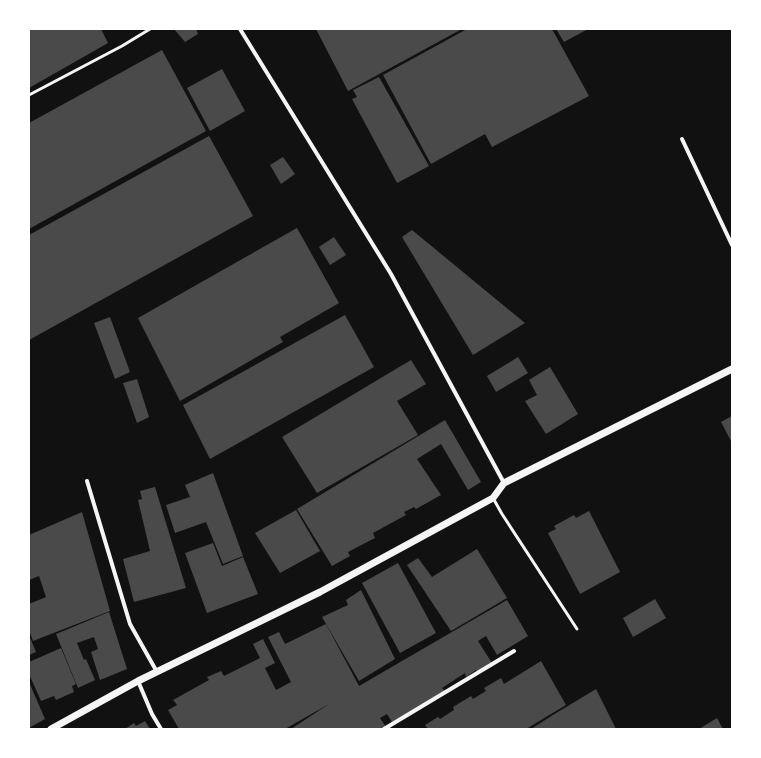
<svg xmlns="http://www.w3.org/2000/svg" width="761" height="758" viewBox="0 0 761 758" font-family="'Archivo Narrow',sans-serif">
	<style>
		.building { fill: #4a4a4a }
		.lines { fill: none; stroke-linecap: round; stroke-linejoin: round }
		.service { stroke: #f5f5f5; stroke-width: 3 }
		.minor { stroke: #f5f5f5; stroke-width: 4 }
		.tertiary { stroke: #f5f5f5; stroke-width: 7 }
	</style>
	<rect width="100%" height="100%" fill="#111"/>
	<g class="building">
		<path d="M29 29H101L108 43 29 88Z"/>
		<path d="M174 29H196L198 34 185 42Z"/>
		<path d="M316 29H462L348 91Z"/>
		<path d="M467 29H552L589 96 492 147 485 134 431 164 383 75Z"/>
		<path d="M556 29H588L564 42Z"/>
		<path d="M162 50 206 131 29 229V123Z"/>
		<path d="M222 69 245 111 210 131 187 88Z"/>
		<path d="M379 77 429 166 397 183 352 99 357 97 353 90Z"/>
		<path d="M209 136 253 216 29 340V235Z"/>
		<path d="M283 157 295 174 281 184 270 165Z"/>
		<path d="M297 228 339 303 280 337 283 342 180 401 138 318Z"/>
		<path d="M412 230 525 323 473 355 402 237Z"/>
		<path d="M334 237 346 255 330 265 319 247Z"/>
		<path d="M345 315 374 367 210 459 183 405Z"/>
		<path d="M110 317 130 372 115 379 94 323Z"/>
		<path d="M518 357 528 373 496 392 487 376Z"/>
		<path d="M411 360 426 384 397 401 418 435 317 493 282 437Z"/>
		<path d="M550 367 578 414 546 434 525 401 537 395 529 380Z"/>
		<path d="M137 379 149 417 137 423 123 383Z"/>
		<path d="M732 416V443L721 422Z"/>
		<path d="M445 420 481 482 468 490 441 444 417 459 441 495 416 509 414 507 404 512 406 515 373 533 375 538 348 552 350 556 332 566 297 509Z"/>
		<path d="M213 473 243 556 223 564 206 522 175 533 166 505 190 497 185 485Z"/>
		<path d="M155 487 186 588 134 602 123 559 150 551 138 500 142 499 140 491Z"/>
		<path d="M296 510 320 551 280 573 255 533Z"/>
		<path d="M589 511 620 572 580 594 548 533 556 529 554 526 574 515 576 518Z"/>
		<path d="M82 512 110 611 33 641 29 630V604L46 597 39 576 29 580V535Z"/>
		<path d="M213 543 222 566 243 557 258 594 207 613 185 553Z"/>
		<path d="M477 549 507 598 451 631 407 565 418 558 432 577Z"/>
		<path d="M398 563 436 633 400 653 362 583Z"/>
		<path d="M361 590 395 659 359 681 322 617 348 605 346 600Z"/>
		<path d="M655 599 666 618 633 637 623 618Z"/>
		<path d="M507 600 528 636 497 655 486 636 478 641 492 663 478 672 476 670 466 677 465 673 442 688 445 691 392 722 387 714 380 718 386 727 383 729H291L329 704 285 729H179L168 710 177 705 173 700 209 680 207 677 221 671 224 676 260 658 253 644 263 639 275 663 265 668 276 690 291 682 268 637 279 632 285 644 326 624 359 686Z"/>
		<path d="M109 612 127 669 100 680 91 652 98 649 94 637 77 643 84 660 86 659 95 680 78 688 56 634Z"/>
		<path d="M29 635 36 652 29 655Z"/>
		<path d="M61 648 76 684 72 686 74 692 56 700 54 696 41 701 29 674V662Z"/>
		<path d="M541 661 566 705 526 729H428L425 725 438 717 440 719 454 710 453 707 471 696 473 699 486 691 484 688 501 678 504 684Z"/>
		<path d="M29 682 45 719 29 728Z"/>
		<path d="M596 689 616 729H531L553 715Z"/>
		<path d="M717 718 723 729H699Z"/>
		<path d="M145 721 150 729H125L134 723 136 726Z"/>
	</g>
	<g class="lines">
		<g class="service">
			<path d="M29 95 122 46 150 29"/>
			<path d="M493 498 502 514 577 629"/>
		</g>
		<g class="minor">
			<path d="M240 29 391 274 504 483"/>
			<path d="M682 139 732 245"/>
			<path d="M87 481 130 624 157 672"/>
			<path d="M138 681 152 714 161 729"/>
			<path d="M384 729 514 651"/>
		</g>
		<path class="tertiary" d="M51 729 138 681 320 592 493 498 504 483 732 369"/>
	</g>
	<rect width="761" height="758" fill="none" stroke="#ffffff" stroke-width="60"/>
</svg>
